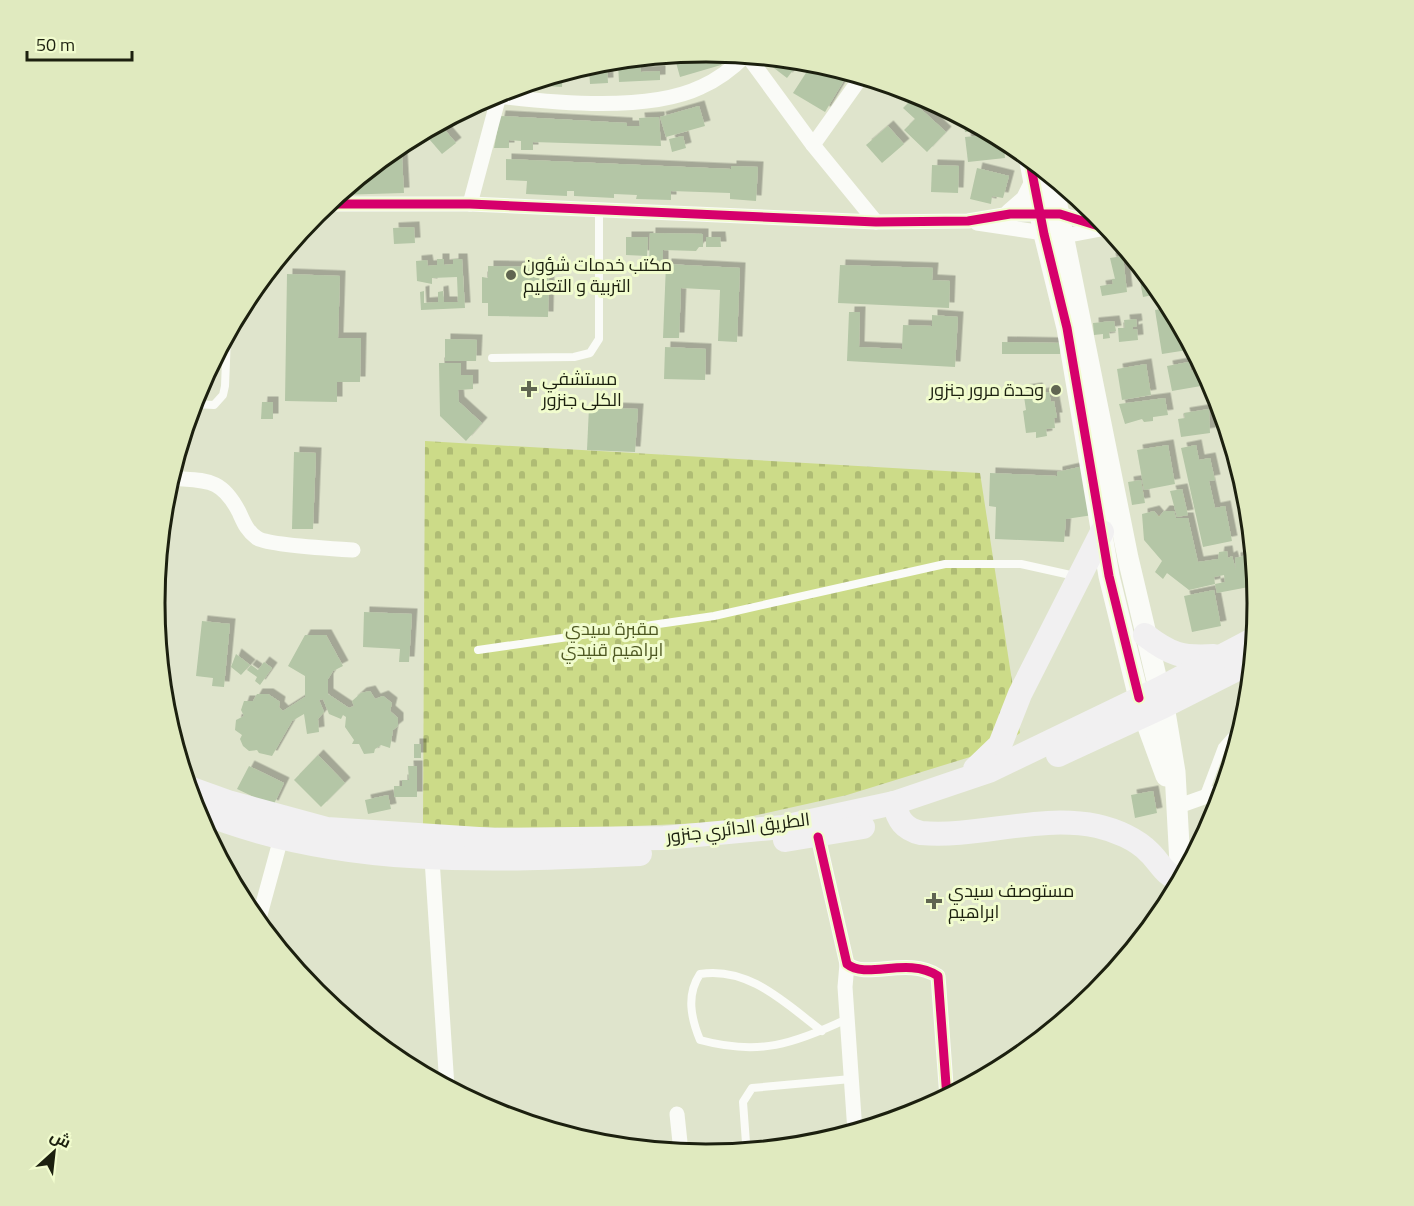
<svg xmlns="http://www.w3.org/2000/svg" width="1414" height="1206" viewBox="0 0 1414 1206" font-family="'Titillium Web',Cairo,sans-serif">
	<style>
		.cemetery { fill: url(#cemetery-stones) }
		.building { fill: #b4c6a6; filter: url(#shadow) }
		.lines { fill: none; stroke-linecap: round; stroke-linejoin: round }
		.lane { stroke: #fafbf7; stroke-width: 8 }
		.street { stroke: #fafbf7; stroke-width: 15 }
		.secondary { stroke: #fafbf7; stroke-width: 21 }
		.primary { stroke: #f1f0f1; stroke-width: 24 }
		.cycleway-casing { stroke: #f1fcce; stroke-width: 13 }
		.cycleway { stroke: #d6006c; stroke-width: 9 }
		.poi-dot { fill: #606551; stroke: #f1fcce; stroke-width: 2 }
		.labels { text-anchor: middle; stroke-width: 6; stroke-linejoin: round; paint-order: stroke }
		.poi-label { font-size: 18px; fill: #1c200f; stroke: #f1fcce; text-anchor: start }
		.park-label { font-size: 18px; fill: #4e5822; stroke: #f1fcce }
		.street-label { font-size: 18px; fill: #1c200f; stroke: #f1fcce }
		.rim { fill: none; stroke: #1c200f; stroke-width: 3 }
	</style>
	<defs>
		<pattern id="cemetery-stones" width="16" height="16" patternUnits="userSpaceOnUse" patternTransform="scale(1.5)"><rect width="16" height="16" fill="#ccdb88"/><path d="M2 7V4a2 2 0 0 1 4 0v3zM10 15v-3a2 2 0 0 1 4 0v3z" fill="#afbc74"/></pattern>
		<filter id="shadow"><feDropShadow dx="5.5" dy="-5.5" stdDeviation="0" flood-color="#0004"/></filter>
	</defs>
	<rect width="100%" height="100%" fill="#dfe4cc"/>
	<path class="cemetery" d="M425 441 980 473 1020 733 996 749 847 795 726 822 565 829 423 826Z"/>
	<g class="building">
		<path d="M707 51 716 52 725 60 721 65 680 77 674 55Z"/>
		<path d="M776 58 790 59 801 60 787 78 770 65Z"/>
		<path d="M813 62 849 72 825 112 793 93Z"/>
		<path d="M640 63 641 72 660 71V80L619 82 618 64Z"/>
		<path d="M607 67 608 83 590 84 589 68Z"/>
		<path d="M563 73 562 87 532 85V82Z"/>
		<path d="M911 100 946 132 927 152 904 130 915 119 903 108Z"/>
		<path d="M478 102 470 116 462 111Z"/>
		<path d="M699 106 705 126 666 137 660 117Z"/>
		<path d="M500 116 627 123V126H640L639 118 659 117 661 146 533 142V150H521V141L509 140V148H494Z"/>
		<path d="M963 117 987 130 965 132Z"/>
		<path d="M439 123 456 143 442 154 423 132Z"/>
		<path d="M888 126 904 144 882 163 866 145Z"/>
		<path d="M995 134 1003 138 1005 158 968 162 965 137Z"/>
		<path d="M683 136 686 148 672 152 669 139Z"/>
		<path d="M402 156 404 193 338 195 385 157Z"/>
		<path d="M506 159 731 169V166L758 167 756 201 730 199V193L671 191V200L636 199 637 195 614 194V198L574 196V191H567V196L526 194 527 181 506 180Z"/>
		<path d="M932 165 959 166 958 193 931 192Z"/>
		<path d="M977 168 1009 176 1003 198 992 196 991 204 970 199Z"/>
		<path d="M414 227 415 243 394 244 393 228Z"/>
		<path d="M650 233 703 234V247H699L696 251 663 250V267H649Z"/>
		<path d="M626 237H648L647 256 626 255Z"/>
		<path d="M706 237H720L721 247H706Z"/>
		<path d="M1123 256 1127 292 1102 296 1100 286 1113 284 1112 279H1115L1110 258Z"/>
		<path d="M437 259H444V265L453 264V259H462L465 308 421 310 420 292 424 291V303L438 302V292L443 291 444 302H458L457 277 432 278V284L417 281 416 261 427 260 428 266 437 265Z"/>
		<path d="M666 264 740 268 737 342 718 341 720 290 681 288 679 338H663Z"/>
		<path d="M840 265 933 268 932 280 950 281 949 308 838 303Z"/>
		<path d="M488 266 549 267 548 317 488 316V303H482V277L488 278Z"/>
		<path d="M1143 269 1147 274 1163 293 1143 297 1140 281 1145 280Z"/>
		<path d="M287 274 340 276 338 338H361L360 382H337V402L285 401Z"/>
		<path d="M1172 307 1194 349 1162 354 1155 310Z"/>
		<path d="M849 312H860L859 347 902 349 903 325 932 326V315L958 317 955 367 847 361Z"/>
		<path d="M1136 319 1137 326 1133 327V330L1137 329 1138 340 1119 342 1118 328H1125L1124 320Z"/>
		<path d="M1114 321 1116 331 1109 332 1110 338 1103 339V334L1094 335 1093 323Z"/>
		<path d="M445 339 477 340 476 361H445Z"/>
		<path d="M1002 342 1060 343V354H1002Z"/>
		<path d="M665 347 706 349 705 380 664 379Z"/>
		<path d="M1189 362 1191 371 1198 369 1201 386 1172 391 1167 366Z"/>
		<path d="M439 363H461V375H473V389L458 390 459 402 482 423 466 441 440 416Z"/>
		<path d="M1146 364 1151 395 1122 400 1117 369Z"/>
		<path d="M1037 388 1039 394 1049 392 1051 402 1054 401 1057 418H1054L1055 428 1046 429 1047 436 1036 438V432L1026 433 1023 411 1026 410 1023 390Z"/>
		<path d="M1165 398 1168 415 1153 417V421L1144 422 1142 419 1125 424 1119 404Z"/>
		<path d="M262 402H273V419H261Z"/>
		<path d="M589 407 638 409 635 452 587 450Z"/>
		<path d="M1209 409 1210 433 1181 437 1178 419 1185 418 1184 413Z"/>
		<path d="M1168 445 1175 484 1144 490 1137 450Z"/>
		<path d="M1196 445 1199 460 1210 458 1215 480 1209 481 1215 508 1225 506 1232 541 1203 547 1181 448Z"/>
		<path d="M294 452 316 453 313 529H292Z"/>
		<path d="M1084 466 1093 515 1066 519 1064 542 995 539 996 507 989 506 990 473 1057 476V472Z"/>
		<path d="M1141 480 1145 503 1132 505 1128 482Z"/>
		<path d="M1182 489 1188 515 1177 517 1170 491Z"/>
		<path d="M1154 511 1159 517 1164 511H1174L1176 518H1188L1198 562 1218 559 1219 552 1227 551 1228 558 1232 556 1236 570 1235 558 1254 553 1258 598 1254 586 1217 593 1215 584 1225 582 1224 575 1214 577 1215 584 1189 590 1167 573 1163 579 1155 572 1162 561 1144 540 1142 514Z"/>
		<path d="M1214 590 1221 626 1192 632 1184 596Z"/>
		<path d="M364 612 412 614 409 662H399L400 649 363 647Z"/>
		<path d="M202 621 230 624 224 687 212 686 213 678 196 676Z"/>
		<path d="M305 635H326L343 666 333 671 328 679V694L349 708 354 706 352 701 361 693 370 691 375 699 383 696 392 703 390 711 398 718V726L393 730 390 748 381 745 375 749 374 753 364 754 359 744H352L354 740 345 727 346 717 343 715 341 719 329 714 323 699 319 700 324 712 318 719 319 732 307 734 304 714 292 721 272 756 259 753 257 750 249 751 243 746 240 739 242 735 235 730 236 720 244 716 241 710 244 701H253L257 694H268L280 702 279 707 283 711 305 697V676L288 666Z"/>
		<path d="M236 654 250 665 241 675 231 667Z"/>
		<path d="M264 662 272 668 260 685 255 681 257 677 247 670 251 665 258 670Z"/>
		<rect x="414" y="744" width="7" height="14"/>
		<path d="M318 755 345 783 321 807 294 780Z"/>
		<path d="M249 766 284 783 273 806 237 789Z"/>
		<path d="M408 766H417V797H394V786H402V780H409Z"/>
		<path d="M1153 791 1157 813 1135 818 1131 795Z"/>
		<path d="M388 795 391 809 368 814 365 800Z"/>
	</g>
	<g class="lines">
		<g class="lane">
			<path d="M492 358 574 357 590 353 599 339V210"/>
			<path d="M193 404 214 405 223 395 225 386 227 336"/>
			<path d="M478 650 714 616 945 564H1021L1075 576"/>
			<path d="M1204 795 1222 747 1246 720"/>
			<path d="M822 1031C786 1004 749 966 700 974 686 995 691 1018 700 1040 759 1056 794 1044 847 1019"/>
			<path d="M746 1143 743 1102 752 1088 851 1079"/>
		</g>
		<g class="street">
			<path d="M747 55 813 145 876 222"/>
			<path d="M495 93 498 96C555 103 649 112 701 87 717 80 734 67 746 55"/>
			<path d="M813 145 862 76"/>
			<path d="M327 204H470L876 222 968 221 1010 214H1060L1105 228"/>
			<path d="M470 204 500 92"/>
			<path d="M977 223 1064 236 1101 229"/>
			<path d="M171 478C206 481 221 477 239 512 244 523 247 531 257 538 267 545 336 549 353 550"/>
			<path d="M1176 807 1224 790"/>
			<path d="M818 837 847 964C867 980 907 956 938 976L947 1098"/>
			<path d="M432 859 447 1087"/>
			<path d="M258 922 281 838"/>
			<path d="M847 964 845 987 855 1132"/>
			<path d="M677 1114 681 1152"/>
		</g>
		<g class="secondary">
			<path d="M1029 157 1044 234 1067 328 1109 576 1139 698"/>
			<path d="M1051 175 1128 558 1159 689"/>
			<path d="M1010 214 1026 200 1035 182"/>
			<path d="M1164 706 1175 772 1181 882"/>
			<path d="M1144 716 1166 776"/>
		</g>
		<g class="primary">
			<path d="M1145 635C1171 655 1182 658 1214 656"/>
			<path d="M1058 755 1164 706 1253 661"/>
			<path d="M975 769 1000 745 1020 694 1102 532"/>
			<path d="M189 788 228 802 327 829 494 840 664 838 783 827 894 803 989 771 1159 689 1256 638"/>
			<path d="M894 803C898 820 904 829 921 833 979 838 1038 814 1097 826 1115 830 1137 839 1150 853 1161 864 1165 876 1181 880"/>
			<path d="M196 810C336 868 491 861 640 854"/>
			<path d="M785 840 863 827"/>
		</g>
		<defs>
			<g id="cycleway">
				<path d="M1029 157 1044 234 1067 328 1109 576 1139 698"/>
				<path d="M327 204H470L876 222 968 221 1010 214H1060L1105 228"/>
				<path d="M818 837 847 964C867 980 907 956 938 976L947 1098"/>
			</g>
		</defs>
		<use href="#cycleway" class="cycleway-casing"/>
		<use href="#cycleway" class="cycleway"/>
	</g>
	<g class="poi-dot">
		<circle cx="511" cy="275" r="6"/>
		<path d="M526 380h6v6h6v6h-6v6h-6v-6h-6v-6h6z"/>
		<circle cx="1056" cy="390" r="6"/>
		<path d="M931 892h6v6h6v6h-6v6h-6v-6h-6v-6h6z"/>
	</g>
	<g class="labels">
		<g class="poi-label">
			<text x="523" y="271">مكتب خدمات شؤون<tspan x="523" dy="21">التربية و التعليم</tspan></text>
			<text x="542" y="385">مستشفي<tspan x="542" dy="21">الكلى جنزور</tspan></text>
			<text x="1044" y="396" text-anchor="end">وحدة مرور جنزور</text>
			<text x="948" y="897">مستوصف سيدي<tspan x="948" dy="21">ابراهيم</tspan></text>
		</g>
		<g class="park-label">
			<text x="612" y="635">مقبرة سيدي<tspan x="612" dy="21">ابراهيم قنيدي</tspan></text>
		</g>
		<g class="street-label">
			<text transform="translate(738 828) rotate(-7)" y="6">الطريق الدائري جنزور</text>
		</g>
	</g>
	<path d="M0 0H1414V1206H0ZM165 603a541 541 0 1 1 1082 0a541 541 0 1 1-1082 0Z" fill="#e0eabf" fill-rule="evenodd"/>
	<path class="rim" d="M165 603a541 541 0 1 1 1082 0a541 541 0 1 1-1082 0Z"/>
	<g transform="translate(54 1152) rotate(27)" stroke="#f1fcce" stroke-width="4.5" paint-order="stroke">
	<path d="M0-4.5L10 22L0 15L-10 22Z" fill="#1c200f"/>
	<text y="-9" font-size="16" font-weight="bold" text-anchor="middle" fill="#1c200f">ش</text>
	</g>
	<path d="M27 51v9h105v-9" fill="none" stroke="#1c200f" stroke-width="3"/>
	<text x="36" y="51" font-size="18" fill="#1c200f" stroke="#f1fcce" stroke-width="4.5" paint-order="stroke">50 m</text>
</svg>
